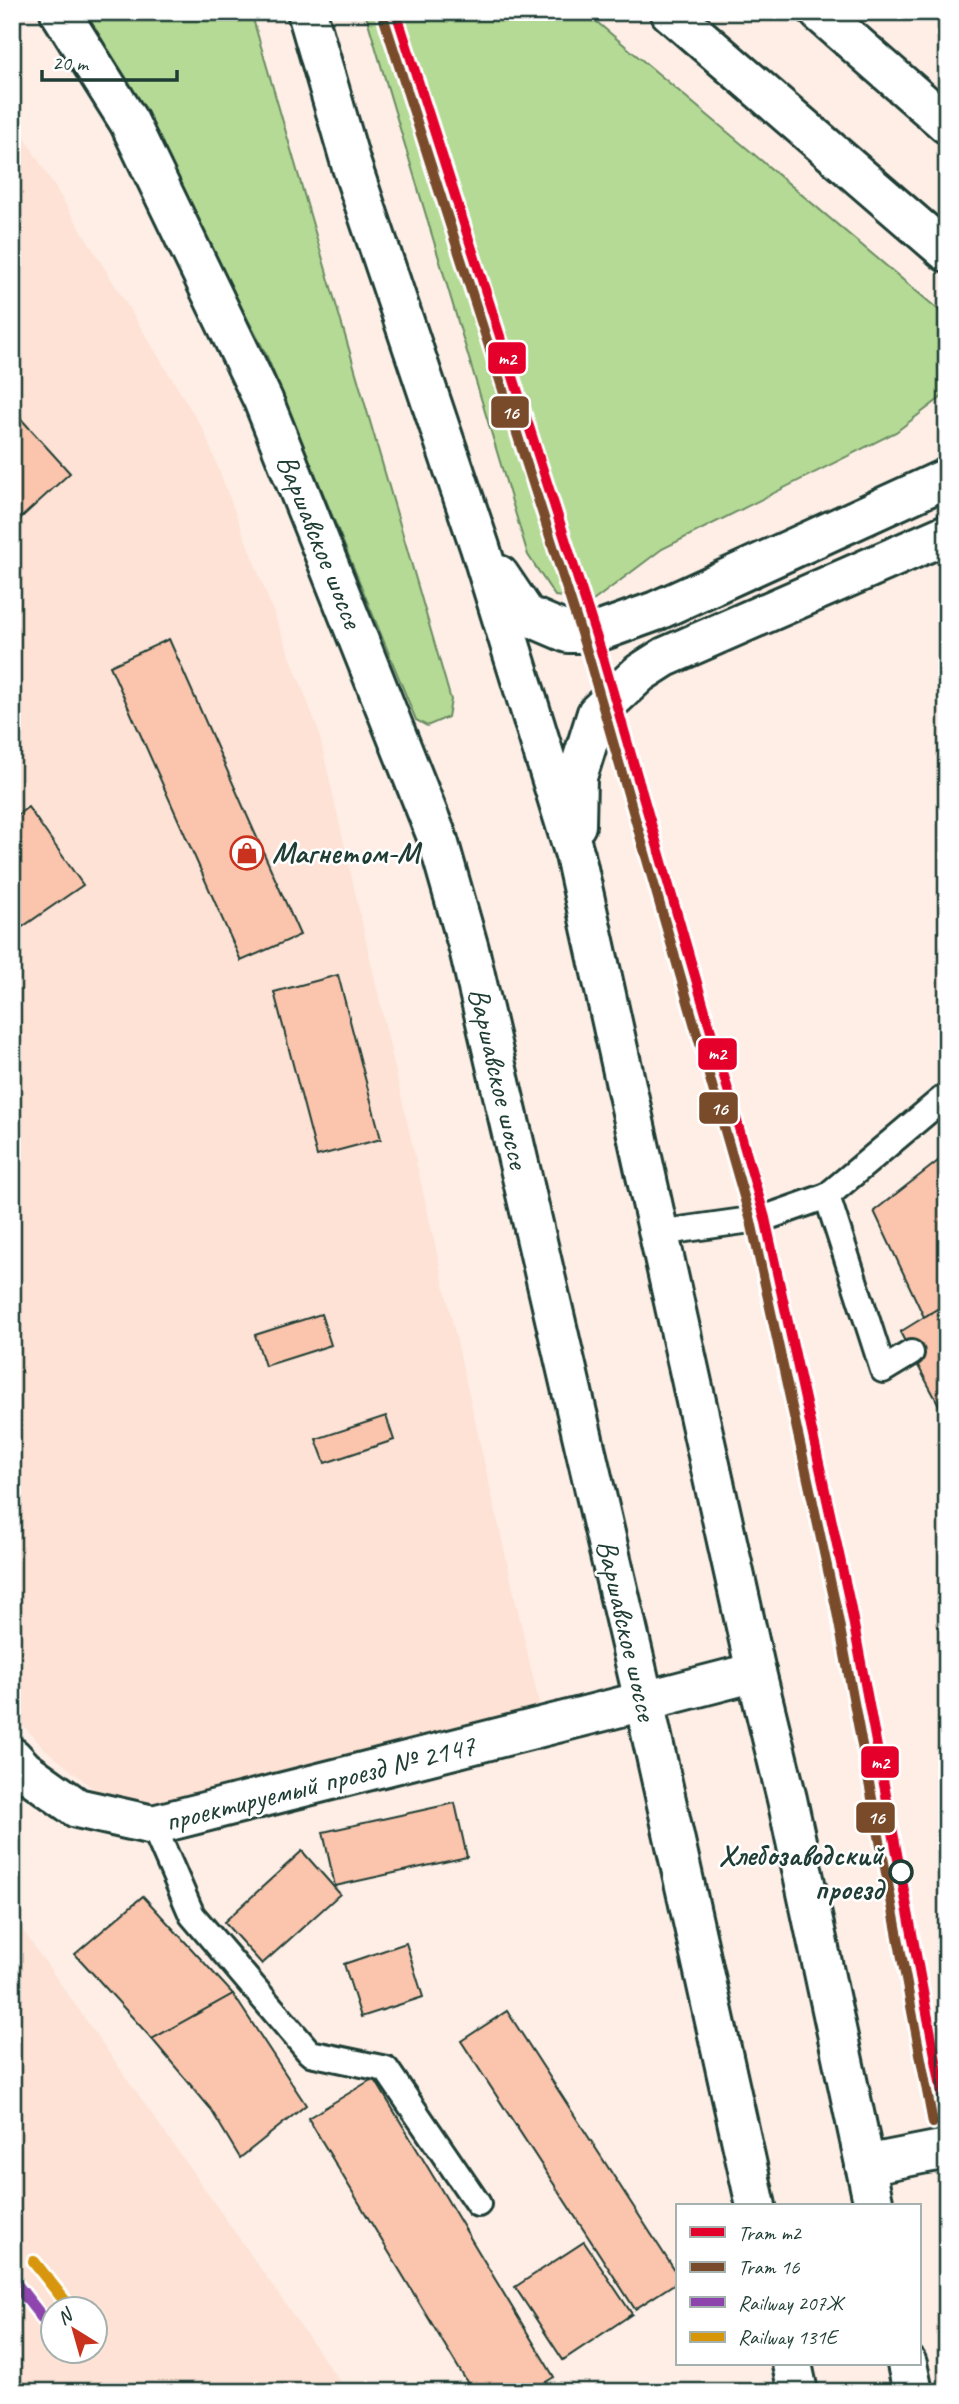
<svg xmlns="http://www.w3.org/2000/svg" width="959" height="2404" viewBox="0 0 959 2404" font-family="Caveat,sans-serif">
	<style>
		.built { fill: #fde2d5; fill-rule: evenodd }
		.green { fill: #b5da95; stroke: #6a8c64; stroke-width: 2 }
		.building { fill: #fbc5ad; stroke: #1f3d34; stroke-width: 2 }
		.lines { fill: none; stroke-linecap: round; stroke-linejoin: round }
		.service-casing { stroke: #1f3d34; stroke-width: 30 }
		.minor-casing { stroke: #1f3d34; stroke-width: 44 }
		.tertiary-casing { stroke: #1f3d34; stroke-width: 44 }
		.primary-casing { stroke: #1f3d34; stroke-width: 44 }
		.service { stroke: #fff; stroke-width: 24 }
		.minor { stroke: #fff; stroke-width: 38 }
		.tertiary { stroke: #fff; stroke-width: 38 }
		.primary { stroke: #fff; stroke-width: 38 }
		.rail-1-casing { stroke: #fff; stroke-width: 18 }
		.rail-2-casing { stroke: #fff; stroke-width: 18 }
		.rail-1 { stroke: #8e44ad; stroke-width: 12 }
		.rail-2 { stroke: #d79608; stroke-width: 12 }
		.tram-1-casing { stroke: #fff; stroke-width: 16 }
		.tram-2-casing { stroke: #fff; stroke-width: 16 }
		.tram-1 { stroke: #e4002b; stroke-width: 10 }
		.tram-2 { stroke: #7a4b2a; stroke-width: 10 }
		.stop-dot { fill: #fff; stroke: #1f3d34; stroke-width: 3.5 }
		.labels { text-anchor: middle; stroke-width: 5; stroke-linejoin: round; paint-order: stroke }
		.street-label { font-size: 30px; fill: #1f3d34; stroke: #fff }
		.poi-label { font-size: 30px; font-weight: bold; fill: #1f3d34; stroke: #fff; text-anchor: start }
		.stop-label { font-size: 30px; font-weight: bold; fill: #1f3d34; stroke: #fff; text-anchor: end }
		.line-badge { stroke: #fff; stroke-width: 2.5 }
		.badge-label { font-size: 19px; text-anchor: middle; font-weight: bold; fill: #fff }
	</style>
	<rect width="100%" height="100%" fill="#feeee6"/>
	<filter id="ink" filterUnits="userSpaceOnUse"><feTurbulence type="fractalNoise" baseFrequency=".0143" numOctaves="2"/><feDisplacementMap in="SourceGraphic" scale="14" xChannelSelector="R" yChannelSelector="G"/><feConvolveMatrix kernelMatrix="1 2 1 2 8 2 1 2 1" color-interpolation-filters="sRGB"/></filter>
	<g filter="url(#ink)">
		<g class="built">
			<path d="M12 117 204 431 318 729 540 1708 160 1804 100 1794 46 1750 12 1714Z"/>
			<path d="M12 1915 347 2392H12ZM52 2310H94V2352H52Z"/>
		</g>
		<g class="green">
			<path d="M74 12H251L451 700 448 717 427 726 416 720 266 354 185 200Z"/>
			<path d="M365 12H585L947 317V389L943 396 896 432 662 549 593 601 555 596 528 555Z"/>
		</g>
		<g class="building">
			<path d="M12 409 70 473 12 526Z"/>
			<path d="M169 639 300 935 241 961 110 666Z"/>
			<path d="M28 807 83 885 12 934V819Z"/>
			<path d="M338 975 381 1139 317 1156 274 992Z"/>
			<path d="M947 1154V1303L924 1317 874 1211Z"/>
			<path d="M947 1303V1420L900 1332Z"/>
			<path d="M321 1314 331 1345 265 1366 255 1335Z"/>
			<path d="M386 1416 394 1440 325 1463 316 1439Z"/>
			<path d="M455 1803 467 1857 335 1886 323 1832Z"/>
			<path d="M302 1851 340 1894 262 1964 224 1922Z"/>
			<path d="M143 1896 233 1994 152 2039 75 1954Z"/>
			<path d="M406 1943 423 1997 361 2017 344 1964Z"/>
			<path d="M233 1994 306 2105 240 2158 210 2108 152 2039Z"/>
			<path d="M507 2011 677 2274V2282L635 2309 461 2041Z"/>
			<path d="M374 2078 554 2377 529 2392H473L308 2118Z"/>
			<path d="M584 2242 632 2314 563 2360 515 2287Z"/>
		</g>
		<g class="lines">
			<defs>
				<g id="service">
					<path d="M827 1196 883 1370 911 1353"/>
					<path d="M658 1233 765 1218 827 1196 947 1095"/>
					<path d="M153 1825 192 1915 310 2053 386 2069 478 2204"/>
				</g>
				<g id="minor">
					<path d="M644 1701 756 1672"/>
					<path d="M865 2165 947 2149"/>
				</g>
				<path id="tertiary" d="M12 1757 24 1770 77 1808 153 1825 644 1701"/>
				<g id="primary">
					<path d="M60 12 129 122 263 400 437 837 469 949 644 1701 756 2206"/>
					<path d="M307 12 351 164 480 547 575 855 756 1672 787 1799 874 2206"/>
					<path d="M670 12 947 252"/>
					<path d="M819 12 947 124"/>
					<path d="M499 575 526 615 568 633H595L656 611 947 478"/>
					<path d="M576 825 577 777 597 713 640 673 665 657 947 534"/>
					<path d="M792 2364 798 2392"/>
					<path d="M907 2364 913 2392"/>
				</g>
			</defs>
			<use href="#service" class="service-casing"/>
			<use href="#minor" class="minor-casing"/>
			<use href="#tertiary" class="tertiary-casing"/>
			<use href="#primary" class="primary-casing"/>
			<use href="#service" class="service"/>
			<use href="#minor" class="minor"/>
			<use href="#tertiary" class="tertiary"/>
			<use href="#primary" class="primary"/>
			<defs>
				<path id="rail-1" d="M12 2279 52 2330"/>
				<path id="rail-2" d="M34 2262 72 2310"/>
			</defs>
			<use href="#rail-1" class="rail-1-casing"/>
			<use href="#rail-2" class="rail-2-casing"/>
			<use href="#rail-1" class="rail-1"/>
			<use href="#rail-2" class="rail-2"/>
			<defs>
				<path id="tram-1" d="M396 12 601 651 765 1218 850 1604 947 2119"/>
				<path id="tram-2" d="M383 16 588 655 751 1221 836 1607 933 2123"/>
			</defs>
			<use href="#tram-1" class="tram-1-casing"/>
			<use href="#tram-2" class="tram-2-casing"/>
			<use href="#tram-1" class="tram-1"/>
			<use href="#tram-2" class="tram-2"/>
		</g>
	</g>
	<defs>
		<symbol id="shop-ring" viewBox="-11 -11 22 22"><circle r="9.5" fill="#fff" stroke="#c8321e" stroke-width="1.5"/><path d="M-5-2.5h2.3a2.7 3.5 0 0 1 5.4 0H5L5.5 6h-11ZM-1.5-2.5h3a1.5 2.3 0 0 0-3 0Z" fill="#c8321e"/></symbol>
	</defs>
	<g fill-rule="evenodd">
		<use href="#shop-ring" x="228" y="834" width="38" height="38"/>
	</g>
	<circle class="stop-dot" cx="901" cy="1872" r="11"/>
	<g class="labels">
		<g class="street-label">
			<text transform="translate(320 541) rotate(68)" y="10">Варшавское шоссе</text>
			<text transform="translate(499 1078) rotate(77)" y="10">Варшавское шоссе</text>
			<text transform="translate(627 1630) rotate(77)" y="10">Варшавское шоссе</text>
			<text transform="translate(320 1783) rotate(-14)" y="10">проектируемый проезд № 2147</text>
		</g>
		<g class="poi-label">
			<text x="272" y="863">Магнетом-М</text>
		</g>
		<g class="stop-label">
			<text x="883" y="1865">Хлебозаводский<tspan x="883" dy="34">проезд</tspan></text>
		</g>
	</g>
	<g class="line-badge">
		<rect x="487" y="341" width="40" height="34" rx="7" fill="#e4002b"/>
		<rect x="490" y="395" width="40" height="34" rx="7" fill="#7a4b2a"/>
		<rect x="697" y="1037" width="41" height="34" rx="7" fill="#e4002b"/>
		<rect x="698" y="1091" width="41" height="34" rx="7" fill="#7a4b2a"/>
		<rect x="860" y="1745" width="40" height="34" rx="7" fill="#e4002b"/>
		<rect x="855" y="1801" width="41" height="33" rx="7" fill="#7a4b2a"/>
	</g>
	<g class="badge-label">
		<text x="507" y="365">т2</text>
		<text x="510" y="419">16</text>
		<text x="717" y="1060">т2</text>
		<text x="719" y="1115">16</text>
		<text x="880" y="1769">т2</text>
		<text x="876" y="1824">16</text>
	</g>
	<rect width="959" height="2404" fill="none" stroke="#fff" stroke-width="42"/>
	<rect x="21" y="21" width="917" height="2362" fill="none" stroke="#1f3d34" stroke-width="2.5" filter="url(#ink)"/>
	<rect x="676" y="2204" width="245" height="161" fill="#ffffff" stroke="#a5b1ae" stroke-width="2"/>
	<rect x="690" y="2227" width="35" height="10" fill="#e4002b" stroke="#a5b1ae" stroke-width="2"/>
	<text x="738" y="2240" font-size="21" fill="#1f3d34">Tram т2</text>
	<rect x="690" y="2262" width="35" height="10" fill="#7a4b2a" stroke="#a5b1ae" stroke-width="2"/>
	<text x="738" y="2274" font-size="21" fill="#1f3d34">Tram 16</text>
	<rect x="690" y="2297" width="35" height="10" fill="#8e44ad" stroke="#a5b1ae" stroke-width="2"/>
	<text x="738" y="2310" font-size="21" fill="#1f3d34">Railway 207Ж</text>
	<rect x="690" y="2332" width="35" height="10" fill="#d79608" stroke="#a5b1ae" stroke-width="2"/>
	<text x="738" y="2344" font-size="21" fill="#1f3d34">Railway 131Е</text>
	<g transform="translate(74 2330) rotate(323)"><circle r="33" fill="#ffffff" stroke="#a5b1ae" stroke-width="2"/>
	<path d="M0-5L12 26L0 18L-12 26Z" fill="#c8321e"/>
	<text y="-10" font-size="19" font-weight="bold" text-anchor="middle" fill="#1f3d34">N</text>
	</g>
	<path d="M42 70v10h135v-10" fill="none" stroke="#1f3d34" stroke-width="3.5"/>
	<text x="52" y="70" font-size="21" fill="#1f3d34" stroke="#ffffff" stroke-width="5" paint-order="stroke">20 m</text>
</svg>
